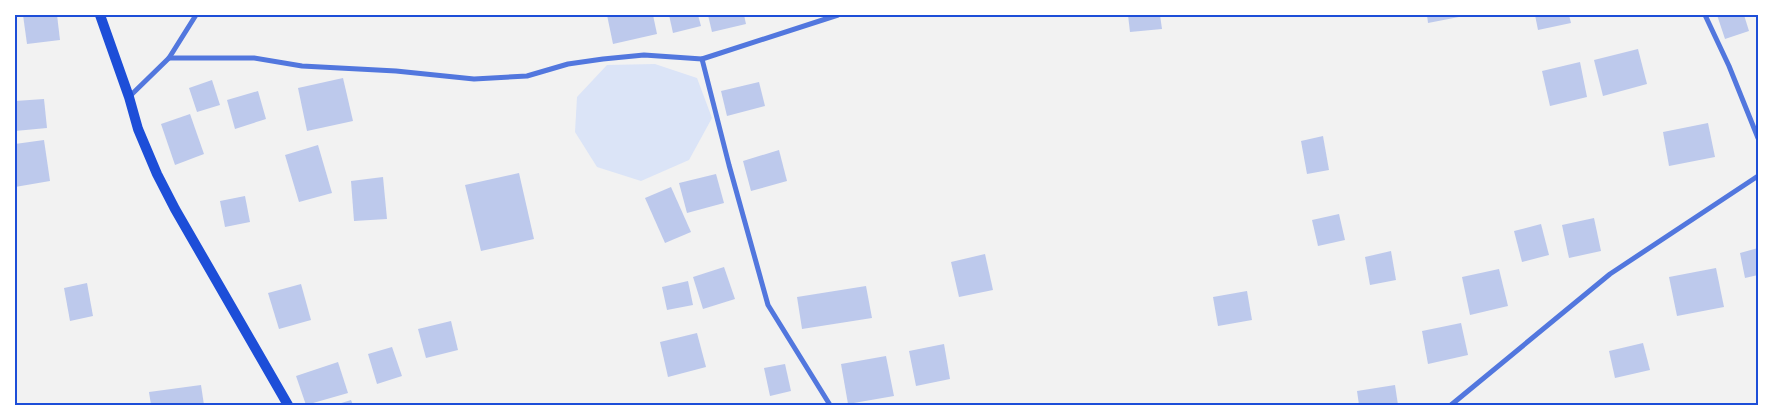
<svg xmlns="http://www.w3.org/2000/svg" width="1773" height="420" viewBox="0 0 1773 420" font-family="Cabin,sans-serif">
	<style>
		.green { fill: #dbe4f7 }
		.building { fill: #bdc9ec }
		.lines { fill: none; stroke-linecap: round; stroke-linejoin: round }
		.minor { stroke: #5277de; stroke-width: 5 }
		.secondary { stroke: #1d4ed8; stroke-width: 10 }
		.neatline { fill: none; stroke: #1d4ed8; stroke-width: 2 }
	</style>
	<rect width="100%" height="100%" fill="#f2f2f2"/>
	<path class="green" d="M655 64 697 78 712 118 689 160 641 181 597 167 575 132 577 97 607 65Z"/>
	<g class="building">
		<path d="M23 15H57L60 40 27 44Z"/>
		<path d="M607 15H653L657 34 613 44Z"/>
		<path d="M669 15H698L701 26 673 33Z"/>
		<path d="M708 15H744L746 24 712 32Z"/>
		<path d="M1128 15H1160L1162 29 1130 32Z"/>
		<path d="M1427 15H1464V16L1428 23Z"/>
		<path d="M1535 15H1569L1571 23 1538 30Z"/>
		<path d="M1717 15H1744L1749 31 1725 39Z"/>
		<path d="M1638 49 1647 84 1603 96 1594 60Z"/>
		<path d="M1580 62 1587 97 1550 106 1542 71Z"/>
		<path d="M343 78 353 121 307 131 298 88Z"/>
		<path d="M212 80 220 105 197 112 189 88Z"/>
		<path d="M759 82 765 106 727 116 721 91Z"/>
		<path d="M258 91 266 119 235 129 227 100Z"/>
		<path d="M44 99 47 128 15 131V101Z"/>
		<path d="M190 114 204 154 175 165 161 124Z"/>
		<path d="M1708 123 1715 157 1669 166 1663 132Z"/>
		<path d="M1323 136 1329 170 1307 174 1301 141Z"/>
		<path d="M44 140 50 181 15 187V144Z"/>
		<path d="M318 145 332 193 299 202 285 155Z"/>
		<path d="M779 150 787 181 751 191 743 161Z"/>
		<path d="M519 173 534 239 481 251 465 185Z"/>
		<path d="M716 174 724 203 687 213 679 183Z"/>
		<path d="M383 177 387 219 354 221 351 181Z"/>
		<path d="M671 187 691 232 665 243 645 198Z"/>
		<path d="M245 196 250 222 225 227 220 201Z"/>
		<path d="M1339 214 1345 240 1318 246 1312 220Z"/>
		<path d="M1594 218 1601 251 1569 258 1562 225Z"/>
		<path d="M1541 224 1549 255 1522 262 1514 231Z"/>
		<path d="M1758 248V275L1745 278 1740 253Z"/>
		<path d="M1391 251 1396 280 1370 285 1365 257Z"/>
		<path d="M985 254 993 290 959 297 951 262Z"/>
		<path d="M724 267 735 299 703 309 693 277Z"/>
		<path d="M1716 268 1724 307 1677 316 1669 277Z"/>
		<path d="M1499 269 1508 306 1470 315 1462 277Z"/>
		<path d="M688 281 693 305 667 310 662 287Z"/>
		<path d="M87 283 93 316 70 321 64 288Z"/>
		<path d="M301 284 311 320 279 329 268 293Z"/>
		<path d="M866 286 872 318 802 329 797 297Z"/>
		<path d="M1247 291 1252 320 1218 326 1213 297Z"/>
		<path d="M451 321 458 350 426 358 418 329Z"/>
		<path d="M1461 323 1468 355 1428 364 1422 331Z"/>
		<path d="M697 333 706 367 668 377 660 342Z"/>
		<path d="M1643 343 1650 370 1615 378 1609 351Z"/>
		<path d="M944 344 950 379 916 386 909 351Z"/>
		<path d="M392 347 402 376 377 384 368 354Z"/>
		<path d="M886 356 894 396 848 404 841 364Z"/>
		<path d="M338 362 348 393 306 405 296 376Z"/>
		<path d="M785 364 791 391 770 396 764 368Z"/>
		<path d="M201 385 204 405H151L149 392Z"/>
		<path d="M1395 385 1398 405H1359L1357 391Z"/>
		<path d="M351 400 353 405H335Z"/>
	</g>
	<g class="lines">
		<g class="minor">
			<path d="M1705 15 1729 66 1758 138"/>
			<path d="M169 58H254L302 66 396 71 474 79 527 76 568 64 603 59 644 55 702 59 838 15"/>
			<path d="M702 59 729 165 768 305 830 405"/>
			<path d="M129 97 169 58 196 15"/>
			<path d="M1451 405 1610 274 1758 176"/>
		</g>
		<path class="secondary" d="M100 15 129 97 138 129 157 174 175 209 288 405"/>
	</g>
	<rect width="1773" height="420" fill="none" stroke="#ffffff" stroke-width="32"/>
	<rect x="16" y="16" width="1741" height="388" class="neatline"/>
</svg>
